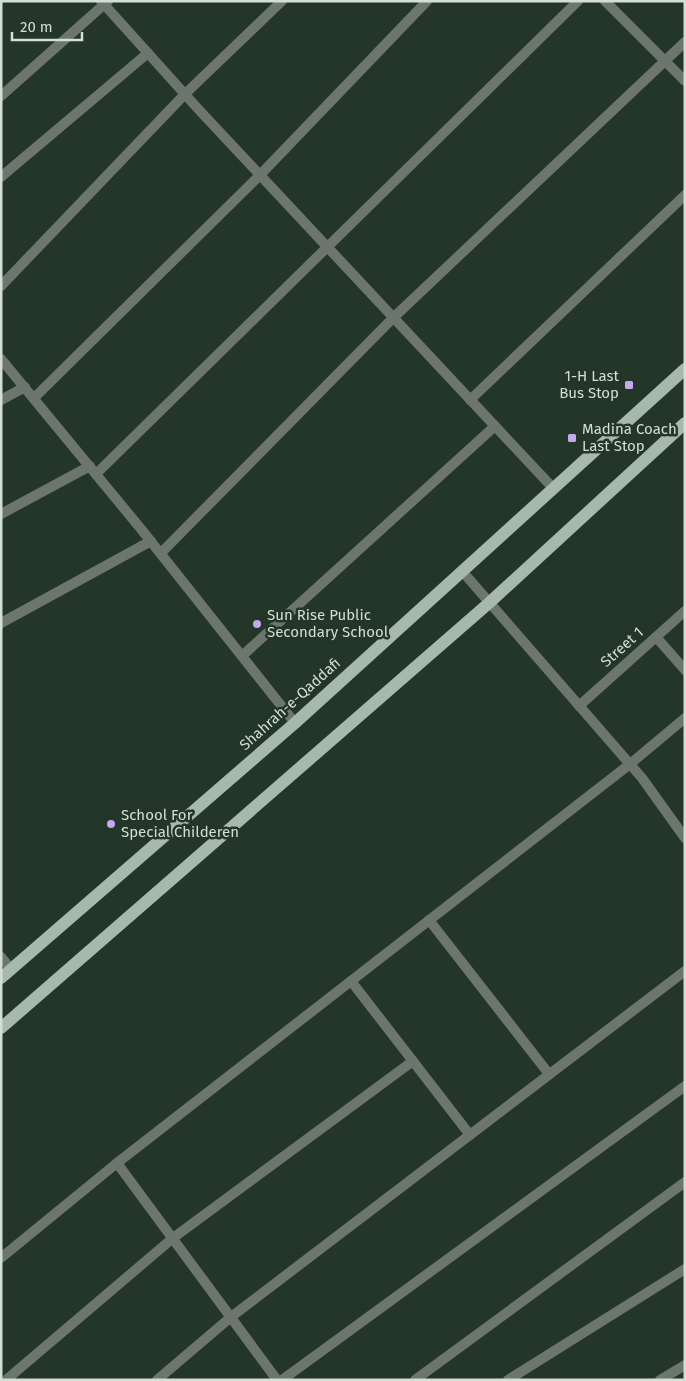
<svg xmlns="http://www.w3.org/2000/svg" width="686" height="1381" viewBox="0 0 686 1381" font-family="'Fira Sans',sans-serif">
	<style>
		.lines { fill: none; stroke-linecap: round; stroke-linejoin: round }
		.minor { stroke: #6c756e; stroke-width: 10 }
		.tertiary { stroke: #6c756e; stroke-width: 10 }
		.primary { stroke: #a6b9aa; stroke-width: 12 }
		.poi-dot { fill: #c4a7f1; stroke: #233627; stroke-width: 2 }
		.labels { text-anchor: middle; stroke-width: 5; stroke-linejoin: round; paint-order: stroke }
		.poi-label { font-size: 15px; fill: #d3ded5; stroke: #233627; text-anchor: start }
		.street-label { font-size: 15px; fill: #d3ded5; stroke: #233627 }
	</style>
	<rect width="100%" height="100%" fill="#233627"/>
	<g class="lines">
		<g class="minor">
			<path d="M101 1 200 111 553 488"/>
			<path d="M605 1 685 81"/>
			<path d="M1 96 108 1"/>
			<path d="M1 177 148 53"/>
			<path d="M1 286 185 94 282 1"/>
			<path d="M1 359 141 529 295 723"/>
			<path d="M34 398 260 175 427 1"/>
			<path d="M1 400 25 387"/>
			<path d="M470 400 685 195"/>
			<path d="M96 474 578 1"/>
			<path d="M1 514 90 466"/>
			<path d="M161 553 393 318 685 42"/>
			<path d="M1 623 151 541"/>
			<path d="M656 637 685 670"/>
			<path d="M242 656 495 426"/>
			<path d="M579 706 685 611"/>
			<path d="M429 920 549 1074"/>
			<path d="M1 957 11 969"/>
			<path d="M351 981 470 1135"/>
			<path d="M117 1163 277 1380"/>
			<path d="M1 1258 117 1163 630 764 685 718"/>
			<path d="M6 1380 173 1238 413 1061"/>
			<path d="M157 1380 231 1317 685 971"/>
			<path d="M282 1380 685 1086"/>
			<path d="M415 1380 685 1182"/>
			<path d="M508 1380 685 1269"/>
			<path d="M660 1380 685 1365"/>
		</g>
		<path class="tertiary" d="M462 571 642 778 685 838"/>
		<g class="primary">
			<path d="M1 978 295 723 685 369"/>
			<path d="M1 1028 489 603 685 423"/>
		</g>
	</g>
	<g class="poi-dot">
		<rect x="624" y="380" width="10" height="10" rx="2.5"/>
		<rect x="567" y="433" width="10" height="10" rx="2.5"/>
		<circle cx="257" cy="624" r="5"/>
		<circle cx="111" cy="824" r="5"/>
	</g>
	<g class="labels">
		<g class="poi-label">
			<text x="619" y="381" text-anchor="end">1-H Last<tspan x="619" dy="17">Bus Stop</tspan></text>
			<text x="582" y="434">Madina Coach<tspan x="582" dy="17">Last Stop</tspan></text>
			<text x="267" y="620">Sun Rise Public<tspan x="267" dy="17">Secondary School</tspan></text>
			<text x="121" y="820">School For<tspan x="121" dy="17">Special Childeren</tspan></text>
		</g>
		<g class="street-label">
			<text transform="translate(622 647) rotate(-42)" y="5">Street 1</text>
			<text transform="translate(290 704) rotate(-42)" y="5">Shahrah-e-Qaddafi</text>
		</g>
	</g>
	<rect width="686" height="1381" fill="none" stroke="#d3ded5" stroke-width="5"/>
	<path d="M12 32v8h70v-8" fill="none" stroke="#d3ded5" stroke-width="2.5"/>
	<text x="20" y="32" font-size="15" fill="#d3ded5" stroke="#233627" stroke-width="4" paint-order="stroke">20 m</text>
</svg>
